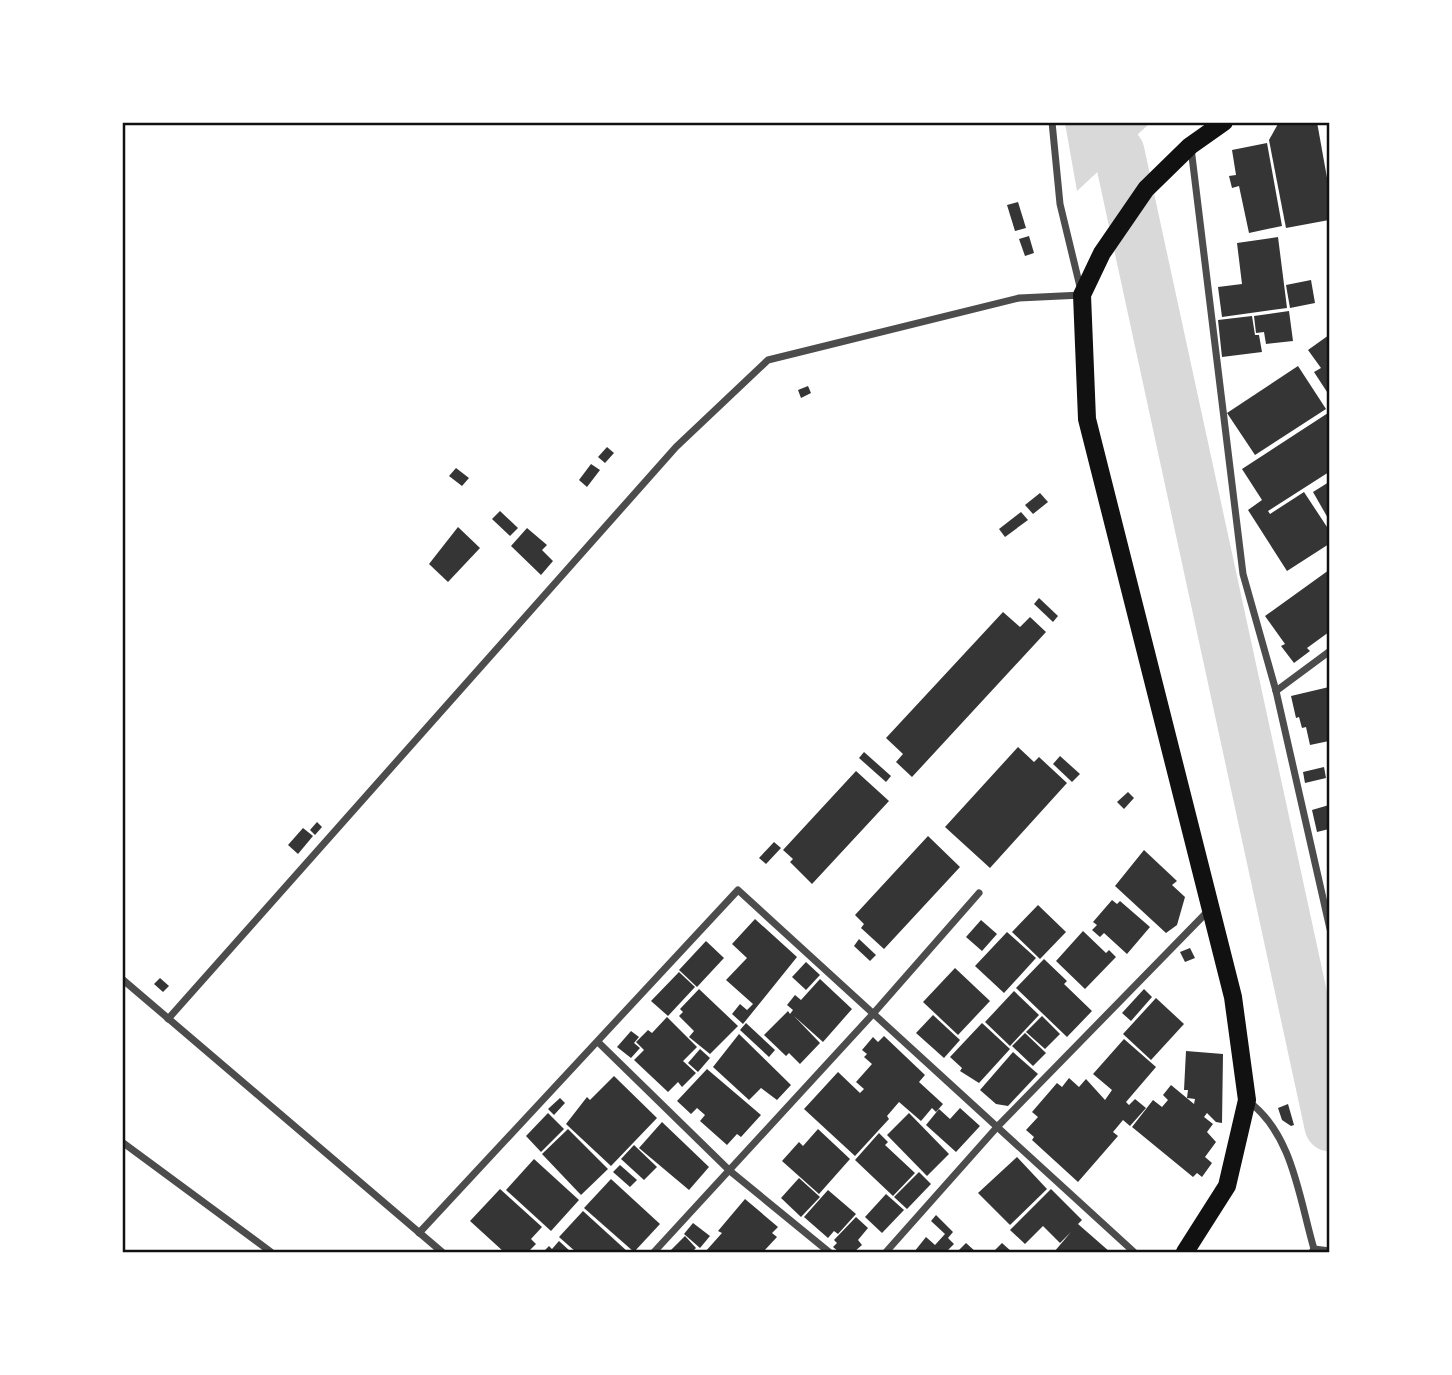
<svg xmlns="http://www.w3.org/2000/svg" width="1452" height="1375" viewBox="0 0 1452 1375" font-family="'IBM Plex Sans',sans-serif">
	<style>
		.water { fill: #d9d9d9 }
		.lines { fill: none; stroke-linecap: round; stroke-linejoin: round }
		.river { stroke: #d9d9d9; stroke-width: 51 }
		.building { fill: #353535 }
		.minor { stroke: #4c4c4c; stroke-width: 7 }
		.primary { stroke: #111; stroke-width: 18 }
		.neatline { fill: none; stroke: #111; stroke-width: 2.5 }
	</style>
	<rect width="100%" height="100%" fill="#fff"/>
	<path class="water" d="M1065 123V122L1150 123 1077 191Z"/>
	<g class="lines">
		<path class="river" d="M1119 152 1330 1126"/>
	</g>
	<g class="building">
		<path d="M1279 122H1317L1329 189V220L1286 228 1269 140Z"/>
		<path d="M1267 143 1282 226 1249 233 1239 186 1232 188 1229 176 1236 175 1232 150Z"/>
		<path d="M1018 202 1026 228 1015 231 1007 205Z"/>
		<path d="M1029 236 1034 253 1025 256 1019 239Z"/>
		<path d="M1278 237 1287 308 1222 317 1218 287 1242 284 1237 243Z"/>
		<path d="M1311 280 1315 303 1290 308 1286 285Z"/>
		<path d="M1289 311 1293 341 1266 344 1264 332 1256 333 1254 316Z"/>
		<path d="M1252 316 1255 335H1259L1262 352 1222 357 1218 320Z"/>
		<path d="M1329 335V395L1314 372 1321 368 1308 350Z"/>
		<path d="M1298 366 1326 409 1255 455 1227 413Z"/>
		<path d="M808 386 811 393 801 398 798 390Z"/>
		<path d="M1328 413 1329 472 1268 511 1270 514 1304 492 1329 530V544L1287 571 1248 510 1262 500 1242 469Z"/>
		<path d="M607 447 614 453 605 463 598 457Z"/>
		<path d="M591 464 600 470 587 487 579 480Z"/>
		<path d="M456 468 469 478 462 486 449 476Z"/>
		<path d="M1329 482V520L1313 492Z"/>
		<path d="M1040 493 1048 502 1033 514 1025 505Z"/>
		<path d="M500 511 518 528 510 536 492 519Z"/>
		<path d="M1021 512 1028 520 1005 537 999 529Z"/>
		<path d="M458 527 480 548 448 582 429 564Z"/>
		<path d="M527 528 547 545 542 550 553 561 541 575 511 546Z"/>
		<path d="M1329 570V632L1307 648 1310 651 1294 663 1281 646 1285 644 1265 616Z"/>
		<path d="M1039 598 1058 616 1053 622 1034 604Z"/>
		<path d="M1003 612 1020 627 1030 617 1046 632 912 777 896 762 903 754 886 738Z"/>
		<path d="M1329 687V741L1310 745 1306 727 1302 728 1299 717 1296 718 1291 696Z"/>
		<path d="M1018 747 1034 762 1039 757 1067 783 990 868 945 827Z"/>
		<path d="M864 752 891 776 886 782 859 758Z"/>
		<path d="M1060 756 1080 774 1072 782 1053 764Z"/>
		<path d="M1324 767 1326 778 1305 783 1303 772Z"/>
		<path d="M856 771 889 801 812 884 790 862 793 859 783 850Z"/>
		<path d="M1128 792 1134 798 1124 809 1117 802Z"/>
		<path d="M1329 805V829L1317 832 1312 810Z"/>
		<path d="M317 822 322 827 315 835 310 830Z"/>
		<path d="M303 828 313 836 298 854 288 845Z"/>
		<path d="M928 836 960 867 884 949 861 928 864 924 855 915Z"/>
		<path d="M774 842 781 848 766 864 759 858Z"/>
		<path d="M1144 850 1177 881 1172 885 1185 897 1177 925 1166 933 1115 886Z"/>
		<path d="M1112 900 1117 904 1120 901 1150 927 1127 954 1104 933 1100 937 1092 930 1097 925 1093 922Z"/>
		<path d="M1038 905 1066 932 1040 959 1012 932Z"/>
		<path d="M755 919 797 957 743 1024 732 1014 740 1004 747 1010 753 1004 726 980 747 958 732 944Z"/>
		<path d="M981 920 997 934 982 951 966 937Z"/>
		<path d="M1083 931 1106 953 1109 950 1116 957 1085 989 1056 961Z"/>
		<path d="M1007 932 1036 958 1004 993 975 966Z"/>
		<path d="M859 939 876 955 870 961 854 946Z"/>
		<path d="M706 941 724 958 697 987 679 970Z"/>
		<path d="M1190 948 1195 958 1185 962 1180 952Z"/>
		<path d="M1044 959 1067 981 1064 984 1092 1011 1067 1037 1016 988Z"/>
		<path d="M806 962 820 975 806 990 792 977Z"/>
		<path d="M955 968 990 1001 958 1035 923 1002Z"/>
		<path d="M679 972 695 987 668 1016 651 1001Z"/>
		<path d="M160 978 169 986 163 992 154 984Z"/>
		<path d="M820 979 852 1009 823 1042 794 1016 820 1043 800 1064 789 1053 786 1056 764 1035 788 1011 790 1014 793 1010 787 1005 795 995 801 1000Z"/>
		<path d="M699 989 738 1026 710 1054 689 1037 694 1031 679 1016 683 1012 680 1009Z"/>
		<path d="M1144 989 1152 997 1131 1021 1122 1013Z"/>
		<path d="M1014 991 1039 1015 1010 1046 985 1022Z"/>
		<path d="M1156 998 1184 1024 1151 1060 1123 1034Z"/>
		<path d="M933 1015 960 1040 944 1058 916 1033Z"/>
		<path d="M1042 1016 1060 1034 1045 1049 1026 1032Z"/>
		<path d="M667 1017 697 1047 683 1061 696 1073 682 1087 678 1082 668 1092 634 1060 644 1050 636 1042 648 1030 652 1033Z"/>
		<path d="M746 1023 775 1050 769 1057 740 1030Z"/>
		<path d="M982 1023 1010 1049 979 1083 960 1071 962 1068 950 1057Z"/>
		<path d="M631 1031 639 1037 634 1043 640 1048 631 1058 617 1047Z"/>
		<path d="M1025 1033 1046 1053 1033 1066 1012 1046Z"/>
		<path d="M739 1034 791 1085 777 1100 761 1088 749 1100 713 1067Z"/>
		<path d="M884 1036 925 1075 919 1082 943 1104 936 1112 932 1108 921 1121 899 1102 887 1116 889 1119 855 1156 804 1109 838 1072 860 1093 864 1089 856 1082 872 1064 864 1057 867 1054 862 1050 873 1037 878 1042Z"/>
		<path d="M1124 1039 1156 1067 1126 1102 1129 1105 1135 1099 1146 1108 1130 1126 1123 1120 1113 1132 1118 1136 1078 1182 1032 1140 1034 1137 1026 1130 1038 1117 1032 1112 1057 1083 1062 1087 1069 1078 1079 1087 1086 1079 1105 1100 1112 1090 1093 1074Z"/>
		<path d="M700 1049 710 1058 698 1072 688 1063Z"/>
		<path d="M1186 1051 1223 1054 1222 1123 1216 1122 1207 1113 1204 1117 1213 1124 1207 1132 1216 1142 1205 1157 1212 1163 1202 1177 1197 1173 1193 1177 1132 1127 1153 1100 1162 1107 1168 1100 1163 1095 1171 1085 1194 1104 1195 1099 1187 1098 1188 1090H1184Z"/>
		<path d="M1013 1052 1038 1074 1008 1106 996 1104 980 1090Z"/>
		<path d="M707 1069 761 1115 741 1137 737 1134 727 1145 700 1121 705 1115 697 1108 691 1114 677 1101Z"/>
		<path d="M614 1076 657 1118 611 1166 566 1124 587 1097 590 1100Z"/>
		<path d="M560 1098 565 1103 554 1115 548 1109Z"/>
		<path d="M1288 1104 1294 1125 1291 1126 1282 1120 1278 1108Z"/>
		<path d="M960 1108 980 1126 956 1152 926 1125 939 1109 950 1119Z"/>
		<path d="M548 1113 564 1129 541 1152 526 1136Z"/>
		<path d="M909 1113 949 1154 927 1176 887 1135Z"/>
		<path d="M662 1122 709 1167 689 1190 639 1148Z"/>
		<path d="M568 1129 608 1169 581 1195 542 1154Z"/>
		<path d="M818 1129 850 1159 819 1194 782 1161 799 1142 803 1146Z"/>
		<path d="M879 1133 888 1142 885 1145 915 1173 893 1196 855 1160Z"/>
		<path d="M634 1145 657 1167 644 1180 621 1159Z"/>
		<path d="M1017 1157 1047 1189 1010 1225 978 1193Z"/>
		<path d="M534 1159 579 1200 551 1231 506 1190Z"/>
		<path d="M620 1165 637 1180 630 1187 613 1172Z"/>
		<path d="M919 1172 931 1184 907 1209 894 1197Z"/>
		<path d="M799 1178 820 1197 801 1217 781 1198Z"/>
		<path d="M611 1179 660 1224 634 1252 584 1208Z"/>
		<path d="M500 1189 542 1227 531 1239 536 1244 528 1252H504L470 1221Z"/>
		<path d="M1051 1189 1082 1220 1078 1224 1110 1252H1054L1071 1232 1060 1243 1043 1226 1025 1244 1010 1230Z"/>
		<path d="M828 1190 856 1214 838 1234 834 1231 828 1238 804 1217Z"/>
		<path d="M886 1194 904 1210 882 1233 865 1217Z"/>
		<path d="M745 1199 778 1227 772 1233 777 1237 763 1252H705L722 1233 718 1231Z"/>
		<path d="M583 1211 628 1252H576L559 1237Z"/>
		<path d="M936 1215 953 1232 948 1238 954 1244 946 1252H914L926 1237 935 1245 945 1234 931 1221Z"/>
		<path d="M856 1217 868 1228 858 1240 862 1245 854 1252H839L833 1247 837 1243 834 1240Z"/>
		<path d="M693 1223 710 1236 700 1248 684 1234Z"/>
		<path d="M685 1236 696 1248 692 1252H669Z"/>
		<path d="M559 1241 571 1252H543L549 1246 552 1249Z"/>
		<path d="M966 1243 976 1252H957Z"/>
		<path d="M1002 1243 1012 1252H993Z"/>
	</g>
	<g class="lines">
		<g class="minor">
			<path d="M1191 148 1243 574 1276 691 1330 929"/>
			<path d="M1276 691 1330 651"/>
			<path d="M122 979 442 1252"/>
			<path d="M168 1019 676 447 768 360 1019 298 1082 295 1060 204 1052 122"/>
			<path d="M599 1043 730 1171 829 1252"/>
			<path d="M1248 1101C1293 1134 1299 1198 1314 1249L1312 1252"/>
			<path d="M122 1142 271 1252"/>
			<path d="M419 1233 738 890 1134 1252"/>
			<path d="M1314 1249 1330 1251"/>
			<path d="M654 1252 872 1015 979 893"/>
			<path d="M886 1252 998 1126 1209 910"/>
		</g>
		<path class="primary" d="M1185 1252 1227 1186 1247 1100 1233 997 1087 419 1082 295 1102 253 1146 189 1190 146 1224 122"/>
	</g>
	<rect width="1452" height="1375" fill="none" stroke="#ffffff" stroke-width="248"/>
	<rect x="124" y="124" width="1204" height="1127" class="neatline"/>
</svg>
